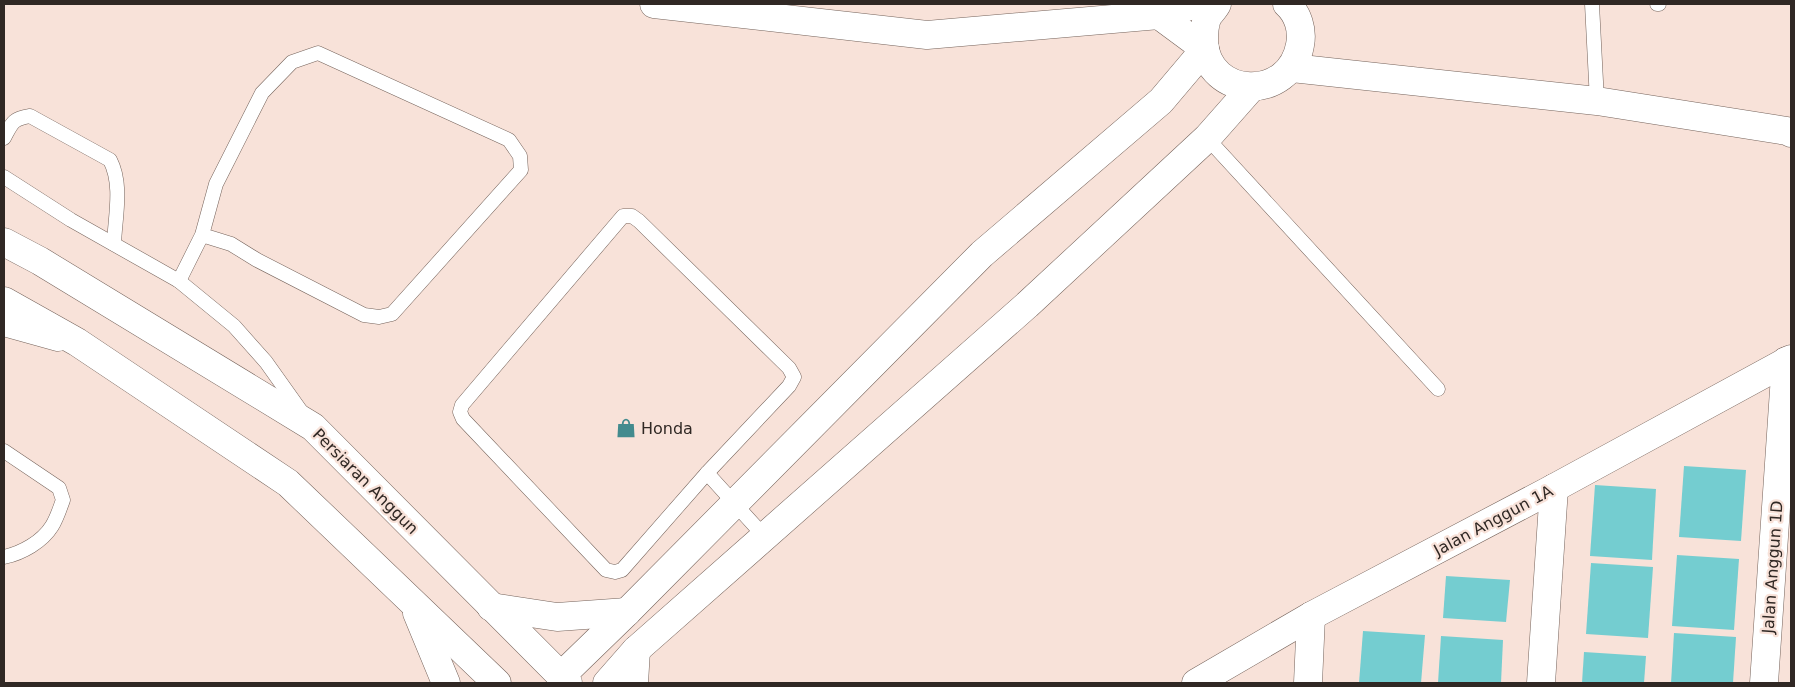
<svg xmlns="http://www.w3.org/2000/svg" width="1795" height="687" viewBox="0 0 1795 687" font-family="'DejaVu Sans',sans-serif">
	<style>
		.building { fill: #74cdd0 }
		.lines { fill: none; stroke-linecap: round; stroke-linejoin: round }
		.lane-casing { stroke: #75635b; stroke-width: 15 }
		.street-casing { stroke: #75635b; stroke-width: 29 }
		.secondary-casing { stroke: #75635b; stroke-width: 29 }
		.lane { stroke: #fff; stroke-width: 14 }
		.street { stroke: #fff; stroke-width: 28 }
		.secondary { stroke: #fff; stroke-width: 28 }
		.labels { text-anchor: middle; stroke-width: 4.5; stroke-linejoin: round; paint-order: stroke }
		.poi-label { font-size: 16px; fill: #302824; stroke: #f8e2d9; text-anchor: start }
		.street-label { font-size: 16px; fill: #302824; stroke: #f8e2d9 }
	</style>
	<rect width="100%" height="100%" fill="#f8e2d9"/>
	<g class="building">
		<path d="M1684 466 1746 470 1741 541 1679 537Z"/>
		<path d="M1595 485 1656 489 1652 560 1590 556Z"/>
		<path d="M1677 555 1739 559 1734 630 1672 626Z"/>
		<path d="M1591 563 1653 567 1648 638 1586 634Z"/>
		<path d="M1446 576 1510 580 1506 622 1443 618Z"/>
		<path d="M1363 631 1425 635 1421 683H1359Z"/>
		<path d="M1674 633 1736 637 1733 683H1671Z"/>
		<path d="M1441 636 1503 640 1501 683H1438Z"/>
		<path d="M1584 652 1646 656 1644 683H1582Z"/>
	</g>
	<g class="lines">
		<defs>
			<g id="lane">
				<path d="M1592 4 1597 101"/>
				<path d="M1657 4H1659"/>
				<path d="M4 138C12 123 12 119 30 116L110 160C123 185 115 217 114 244"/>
				<path d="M1207 138 1438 389"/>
				<path d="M4 177 71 220 179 281 234 326 266 362 303 414"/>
				<path d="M623 216H632L639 221 789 368 794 377 789 386 707 473 622 570 615 572 606 570 463 419 460 412 462 405Z"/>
				<path d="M179 281 202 235 216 184 262 93 292 62 318 53 509 140 520 156 521 170 392 314 379 317 364 315 257 260 231 244 202 235"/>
				<path d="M4 451 59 488 63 500C60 508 57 518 52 526 42 542 22 553 4 557"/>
				<path d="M707 473 764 536"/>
			</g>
			<g id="street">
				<path d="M654 4 927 35 1159 15 1197 4"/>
				<path d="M1217 4C1215 8 1211 12 1208 16 1204 24 1204 34 1204 42 1208 99 1290 102 1300 45 1303 30 1298 14 1287 4"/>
				<path d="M1292 68 1597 101 1787 131 1791 133"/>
				<path d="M4 322 58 337"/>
				<path d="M561 676 627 612 982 254 1161 101 1205 49 1159 15"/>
				<path d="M607 683 636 650 1027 305 1207 138 1252 87"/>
				<path d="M1196 683 1311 616 1554 488 1791 359"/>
				<path d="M1308 683 1311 616"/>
				<path d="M1541 683 1554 488"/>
				<path d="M1764 683 1786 361"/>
			</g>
			<g id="secondary">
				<path d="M4 242 40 261 313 427 568 683"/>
				<path d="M4 301 77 342 288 483 497 683"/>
				<path d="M491 607 557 617 627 612"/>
				<path d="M417 613 446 683"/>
				<path d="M634 683 636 650"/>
			</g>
		</defs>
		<use href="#lane" class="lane-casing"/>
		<use href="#street" class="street-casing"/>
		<use href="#secondary" class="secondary-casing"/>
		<use href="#lane" class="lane"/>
		<use href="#street" class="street"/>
		<use href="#secondary" class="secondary"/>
	</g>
	<defs>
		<symbol id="shop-bare" viewBox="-9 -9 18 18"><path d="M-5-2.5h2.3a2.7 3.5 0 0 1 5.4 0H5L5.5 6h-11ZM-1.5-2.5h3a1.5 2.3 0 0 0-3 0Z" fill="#438b8e" stroke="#f8e2d9" stroke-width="2.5" paint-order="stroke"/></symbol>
	</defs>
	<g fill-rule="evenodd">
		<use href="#shop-bare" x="612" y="414" width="28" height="28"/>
	</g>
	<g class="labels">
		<g class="poi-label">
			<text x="641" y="434">Honda</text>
		</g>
		<g class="street-label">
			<text transform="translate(366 481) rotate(45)" y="6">Persiaran Anggun</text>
			<text transform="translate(1493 520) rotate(-28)" y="6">Jalan Anggun 1A</text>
			<text transform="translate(1772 567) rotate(-86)" y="6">Jalan Anggun 1D</text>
		</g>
	</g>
	<rect width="1795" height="687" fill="none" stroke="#302824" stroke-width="10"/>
</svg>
